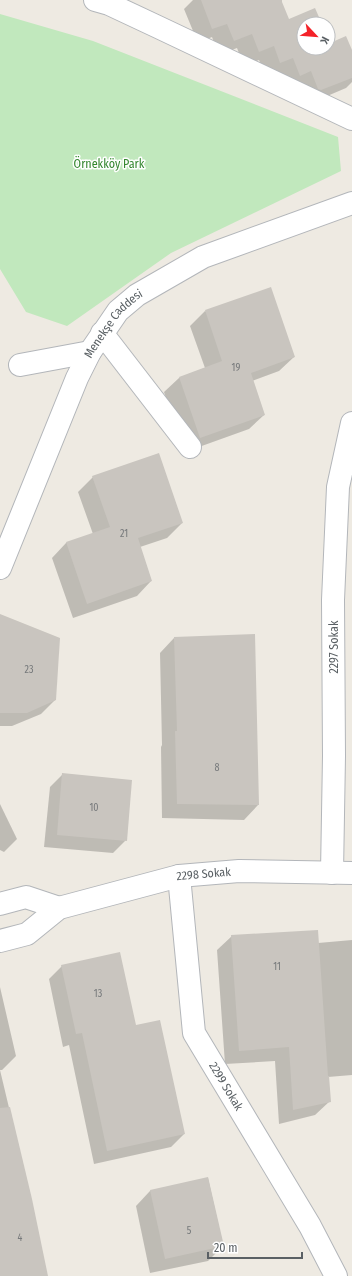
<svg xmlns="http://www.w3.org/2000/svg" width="352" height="1276" viewBox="0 0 352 1276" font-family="'Fira Sans Condensed',sans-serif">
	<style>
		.green { fill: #c1e8bd }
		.shadow { fill: #0003 }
		.building { fill: #c9c5bf }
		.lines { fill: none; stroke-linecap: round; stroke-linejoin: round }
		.minor-casing { stroke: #b3b6ba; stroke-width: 24 }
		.minor { stroke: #fff; stroke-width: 22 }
		.labels { text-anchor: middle; stroke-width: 3; stroke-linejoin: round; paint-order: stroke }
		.number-label { font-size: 10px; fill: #76797b }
		.park-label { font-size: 12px; fill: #34872f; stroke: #fff }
		.street-label { font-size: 12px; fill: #5a6064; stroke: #fff }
	</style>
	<rect width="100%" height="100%" fill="#eeeae2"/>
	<path class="green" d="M0 14 93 41 338 137 341 171 171 253 67 326 26 312 0 269Z"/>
	<g class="shadow">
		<path d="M193 0H262L288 21 305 24H304V48H328V42L352 53V82L346 88 306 105 266 77 259 60 244 66 237 48 219 55 212 37 198 43 184 9Z"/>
		<path d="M205 311 294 357 279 371 252 381 264 415 249 429 185 452 164 392 179 378 205 368 190 326Z"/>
		<path d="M93 477 182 523 167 538 140 547 151 581 137 596 73 618 52 558 66 543 93 534 78 492Z"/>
		<path d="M0 621 55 700 41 714 12 726H0Z"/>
		<path d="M174 638 258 805 244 820 162 818 161 747 162 745 160 653Z"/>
		<path d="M63 774 126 840 113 853 44 847 50 787Z"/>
		<path d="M0 804 17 839 4 852 0 850Z"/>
		<path d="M232 936 318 943 352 940V1075L328 1077 330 1101 315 1115 279 1124 275 1061 225 1064 217 950Z"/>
		<path d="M62 966 135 1026 184 1134 171 1147 94 1164 69 1045 63 1047 49 979Z"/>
		<path d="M0 987 16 1056 2 1070H0L31 1200 46 1276H0Z"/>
		<path d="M208 1178 223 1246 208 1261 150 1273 136 1206 150 1191Z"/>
	</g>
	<g class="building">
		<path d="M201 0H282V2L289 19 315 8 322 24H304V48H328V40L330 43 346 36 352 50V78L321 90 318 89 311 71 300 76 293 58 280 63 274 46 259 52 252 34 234 41 227 24 212 29Z"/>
		<path d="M271 287 295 357 251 373 265 415 200 438 179 377 222 361 205 310Z"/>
		<path d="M159 453 183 523 138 538 152 581 87 604 66 542 110 527 92 476Z"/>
		<path d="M0 614 60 638 56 700 27 713H0Z"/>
		<path d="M255 634 259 805 177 804 175 731H177L174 637Z"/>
		<path d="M62 773 132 780 127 841 57 835Z"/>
		<path d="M318 930 328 1076H329L331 1102 293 1110 289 1047 239 1051 231 935Z"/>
		<path d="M120 952 136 1025 160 1020 185 1134 107 1151 82 1033 76 1034 61 965Z"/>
		<path d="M10 1107 32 1199 48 1276H0V1108Z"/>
		<path d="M208 1177 224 1246 165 1259 150 1190Z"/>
	</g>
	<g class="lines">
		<defs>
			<g id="minor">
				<path d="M95 0 109 4 158 27 352 119"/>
				<path d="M102 333 190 447"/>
				<path d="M20 365 90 352"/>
				<path id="s1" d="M0 568 77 378 90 352 118 311 137 295 203 257 352 203"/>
				<path d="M332 873 334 756 333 600 338 487 352 423"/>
				<path id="s2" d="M179 876 194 1033 310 1226 336 1276"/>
				<path d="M0 904 26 897 59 908"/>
				<path id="s3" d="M0 941 27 934 59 908 179 876 239 871 352 873"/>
			</g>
		</defs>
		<use href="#minor" class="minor-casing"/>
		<use href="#minor" class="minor"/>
	</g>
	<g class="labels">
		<g class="number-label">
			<text x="236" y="371">19</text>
			<text x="124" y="537">21</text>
			<text x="29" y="673">23</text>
			<text x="217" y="771">8</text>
			<text x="94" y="811">10</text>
			<text x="277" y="970">11</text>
			<text x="98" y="997">13</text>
			<text x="189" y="1234">5</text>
			<text x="20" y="1241">4</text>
		</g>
		<g class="park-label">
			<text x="109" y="168">Örnekköy Park</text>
		</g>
		<g class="street-label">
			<text dy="4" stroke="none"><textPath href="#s1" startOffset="271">Menekşe Caddesi</textPath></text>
			<text transform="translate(334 647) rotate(-90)" y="4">2297 Sokak</text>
			<text dy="4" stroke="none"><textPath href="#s3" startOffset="218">2298 Sokak</textPath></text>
			<text dy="4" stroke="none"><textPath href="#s2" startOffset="220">2299 Sokak</textPath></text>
		</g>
	</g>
	<g transform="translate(316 36) rotate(116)"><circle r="19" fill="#ffffff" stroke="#bdbfc1"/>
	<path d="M0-3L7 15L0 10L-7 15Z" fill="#f42229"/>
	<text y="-6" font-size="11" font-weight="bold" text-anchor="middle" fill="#5a6064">K</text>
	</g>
	<path d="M208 1252v6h94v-6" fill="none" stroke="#5a6064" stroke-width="2"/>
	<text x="214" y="1252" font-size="12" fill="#5a6064" stroke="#ffffff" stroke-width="3" paint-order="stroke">20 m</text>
</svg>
